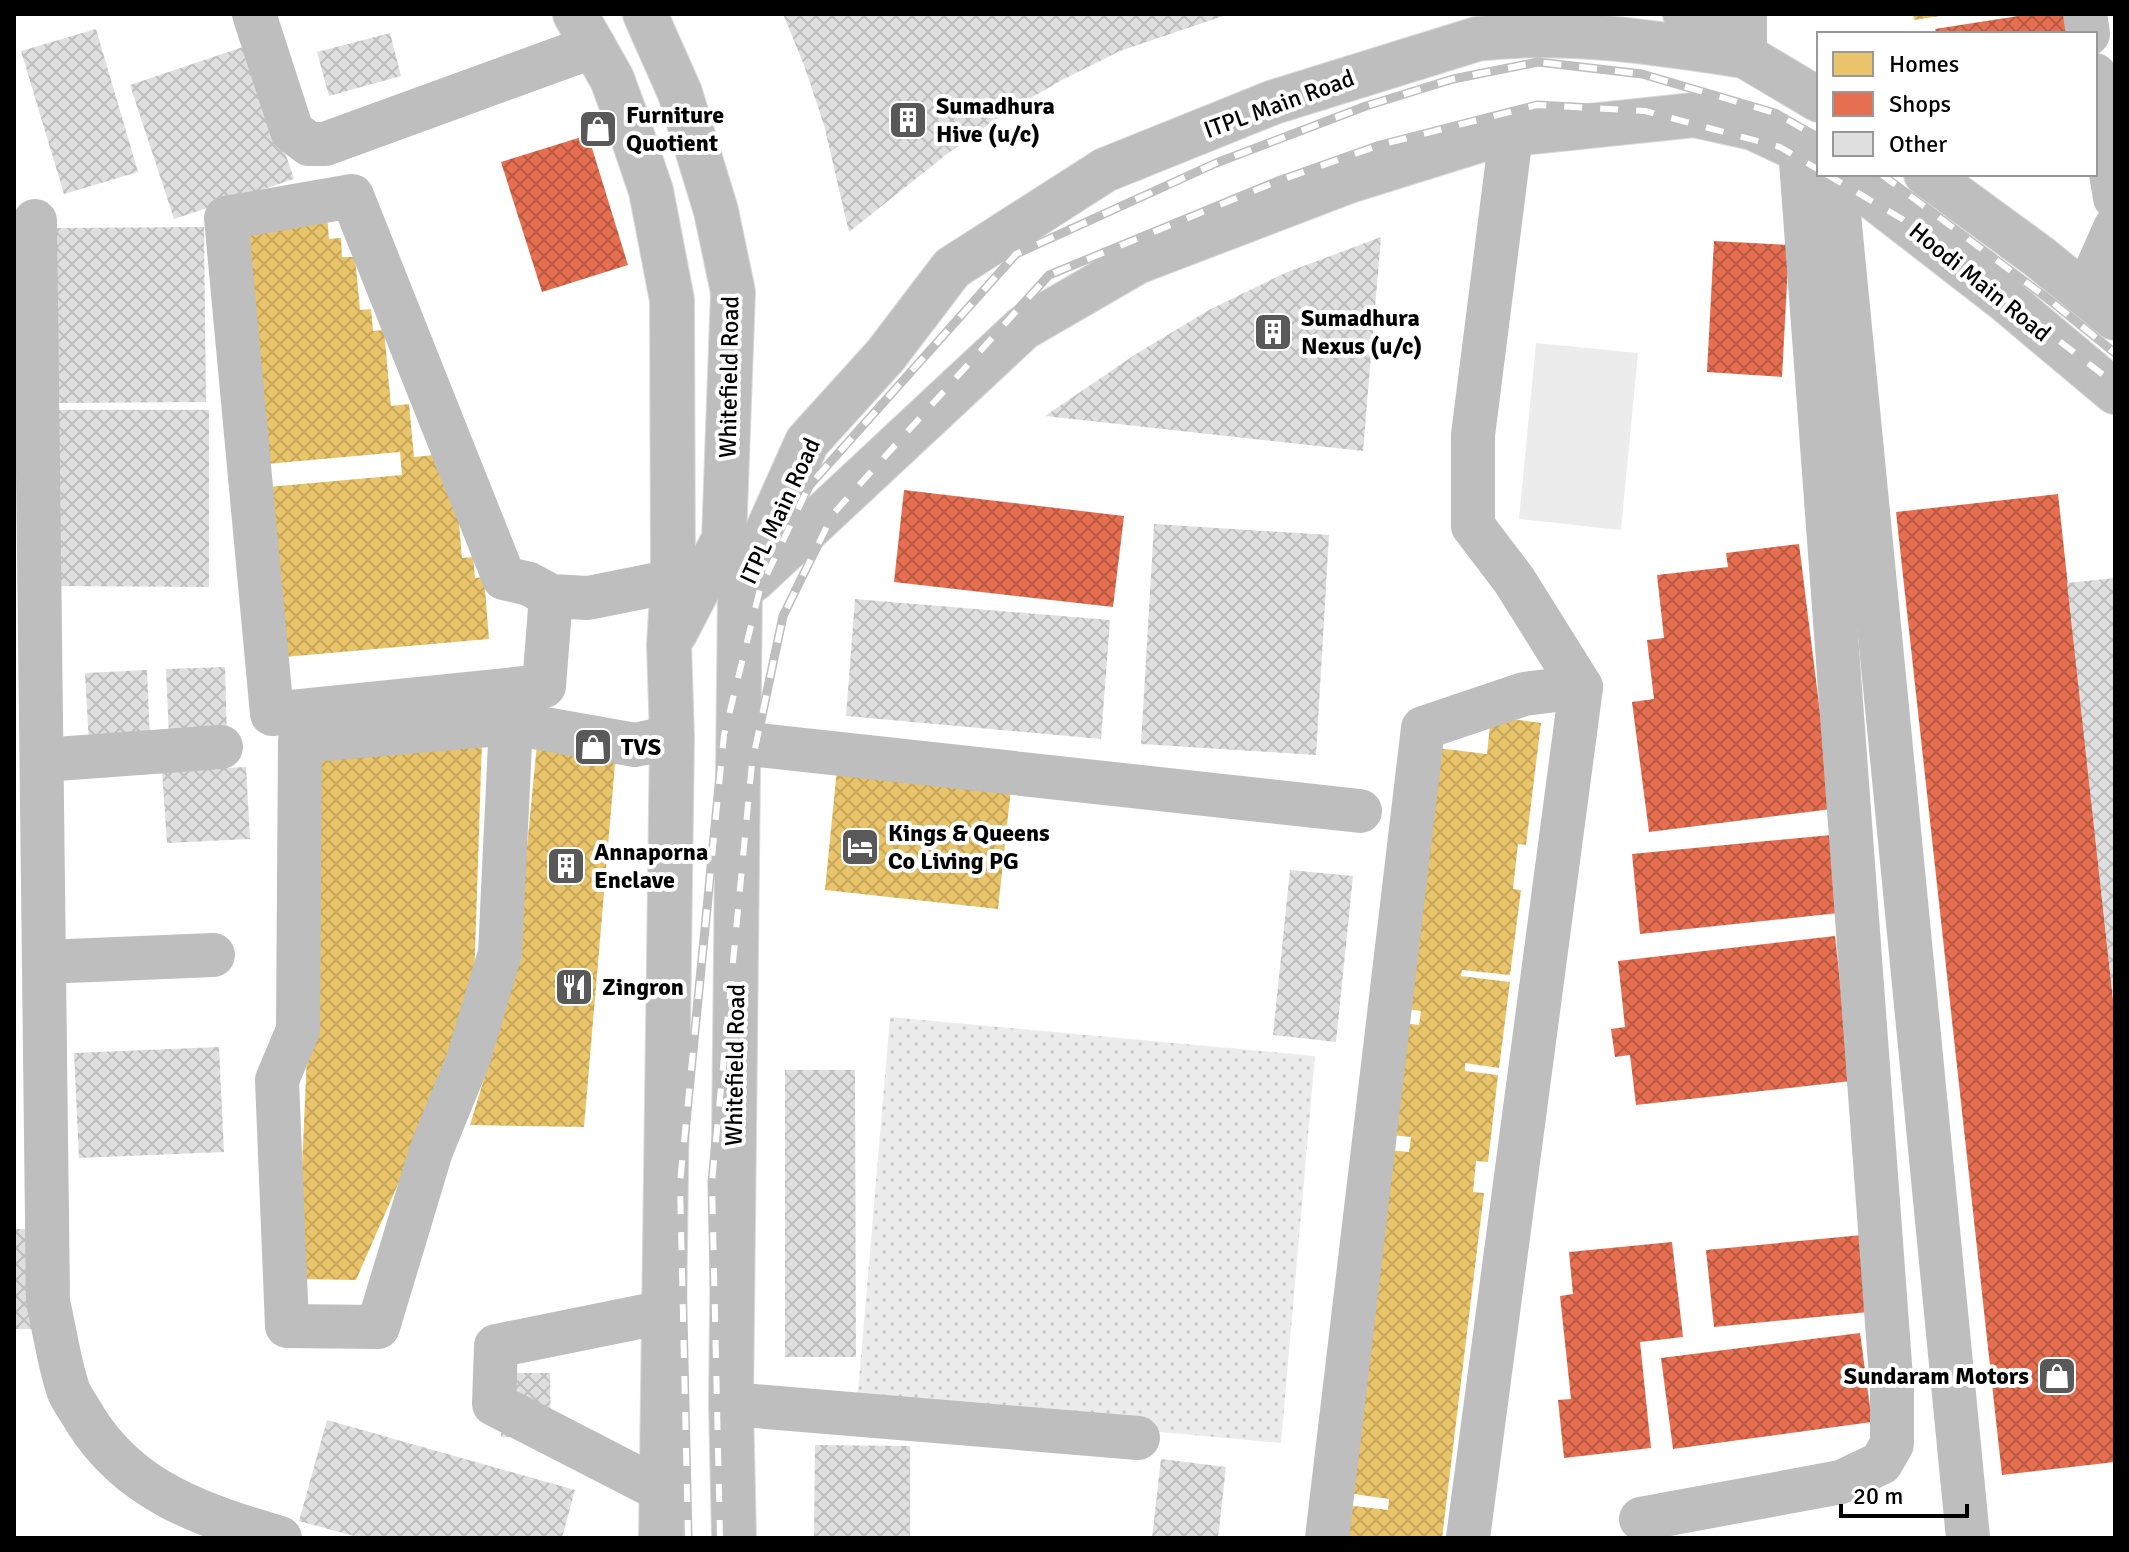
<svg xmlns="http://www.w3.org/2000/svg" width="2129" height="1552" viewBox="0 0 2129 1552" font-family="Signika,sans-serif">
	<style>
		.grass { fill: url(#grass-dots) }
		.pitch { fill: #ececec }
		.homes { fill: url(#homes-cross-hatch) }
		.shops { fill: url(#shops-cross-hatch) }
		.building { fill: url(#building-cross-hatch) }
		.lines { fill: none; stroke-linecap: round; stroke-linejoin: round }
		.major-casing { stroke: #dbdbdb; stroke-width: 46 }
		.minor { stroke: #bebebe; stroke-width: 44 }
		.major { stroke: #bebebe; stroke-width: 44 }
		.rail-casing { stroke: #bebebe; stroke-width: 9 }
		.rail { stroke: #fff; stroke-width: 6; stroke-dasharray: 18; stroke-linecap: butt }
		.labels { text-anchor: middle; stroke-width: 8; stroke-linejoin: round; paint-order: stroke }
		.street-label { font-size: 24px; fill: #000; stroke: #fff }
		.poi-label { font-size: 24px; font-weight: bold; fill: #000; stroke: #fff; text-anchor: start }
	</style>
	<defs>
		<pattern id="grass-dots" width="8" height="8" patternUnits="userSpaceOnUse" patternTransform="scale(2)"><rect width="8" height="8" fill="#ececec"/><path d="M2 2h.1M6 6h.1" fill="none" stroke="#c9c9c9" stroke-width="1.8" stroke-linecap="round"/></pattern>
		<pattern id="homes-cross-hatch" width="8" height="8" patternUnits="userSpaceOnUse" patternTransform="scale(2)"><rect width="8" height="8" fill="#e9c46a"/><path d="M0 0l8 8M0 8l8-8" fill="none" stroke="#c6a75a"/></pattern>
		<pattern id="shops-cross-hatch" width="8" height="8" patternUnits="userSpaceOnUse" patternTransform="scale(2)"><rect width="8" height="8" fill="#e76f51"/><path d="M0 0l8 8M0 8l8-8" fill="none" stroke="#b95941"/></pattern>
		<pattern id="building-cross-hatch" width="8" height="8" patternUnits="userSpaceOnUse" patternTransform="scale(2)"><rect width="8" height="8" fill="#dfdfdf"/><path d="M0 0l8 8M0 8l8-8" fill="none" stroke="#bebebe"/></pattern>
	</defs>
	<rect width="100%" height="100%" fill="#fff"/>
	<path class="grass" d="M890 1017 1315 1056 1281 1443 857 1404Z"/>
	<path class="pitch" d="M1536 343 1638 353 1621 530 1519 519Z"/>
	<g class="homes">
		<path d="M1913 14H1940V16L1914 20Z"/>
		<path d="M327 214 329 239 341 238 342 257H355L360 310 371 309 373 331 384 330 391 406 409 404 414 457 453 453 462 558 473 557 475 578 484 577 489 639 273 658 257 488 402 475 400 452 256 465 234 222Z"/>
		<path d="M1491 716 1541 723 1526 845 1518 844 1513 889 1521 890 1510 975 1462 970 1461 976 1510 982 1499 1068 1465 1063V1071L1498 1075 1488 1162 1476 1161 1473 1192 1484 1193 1442 1538H1342L1346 1505 1388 1510 1389 1499 1347 1493 1389 1150 1409 1152 1411 1137 1390 1135 1404 1023 1419 1025 1421 1011 1406 1009 1437 748 1487 754Z"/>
		<path d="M482 740 473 1013 356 1280 297 1279 321 744Z"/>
		<path d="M537 744 616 752 584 1127 470 1125 514 980Z"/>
		<path d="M837 769 1011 788 998 909 825 890Z"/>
	</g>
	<g class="shops">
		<path d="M2031 14H2073L2076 34H1937L1935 29Z"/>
		<path d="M588 135 628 265 542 292 501 162Z"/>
		<path d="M1714 241 1789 245 1782 377 1707 372Z"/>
		<path d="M904 490 1124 516 1113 607 894 582Z"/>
		<path d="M2058 494 2115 1017V1462L2002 1475 1896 512Z"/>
		<path d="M1799 544 1832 809 1649 832 1632 702 1654 699 1647 640 1664 638 1657 575 1728 567 1726 553Z"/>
		<path d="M1831 835 1839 913 1640 934 1632 854Z"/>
		<path d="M1835 936 1851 1081 1636 1105 1630 1055 1615 1057 1611 1029 1625 1027 1618 961Z"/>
		<path d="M1862 1235 1869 1312 1714 1327 1706 1250Z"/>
		<path d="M1672 1242 1683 1337 1640 1342 1651 1448 1564 1458 1558 1400 1571 1399 1560 1296 1573 1294 1569 1252Z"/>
		<path d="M1860 1333 1872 1422 1673 1449 1661 1358Z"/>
	</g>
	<g class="building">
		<path d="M783 14H1226V15L1120 51 1060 81 1002 115 947 154 849 232 824 125 804 65Z"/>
		<path d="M96 29 138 172 64 194 21 51Z"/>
		<path d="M390 33 401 76 329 96 317 52Z"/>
		<path d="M249 45 294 179 174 219 130 85Z"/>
		<path d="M204 227 206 402 52 403 50 228Z"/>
		<path d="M1381 237 1363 451 1045 416 1136 354 1209 310 1285 273Z"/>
		<path d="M52 410H209V587L52 586Z"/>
		<path d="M1154 524 1329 535 1316 755 1141 744Z"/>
		<path d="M2115 578V999H2113L2067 583Z"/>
		<path d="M855 599 1110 620 1101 739 846 716Z"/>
		<path d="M225 667 227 736 169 738 166 669Z"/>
		<path d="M147 670 150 740 89 744 85 673Z"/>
		<path d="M246 767 250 839 167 843 162 771Z"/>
		<path d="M1290 870 1353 876 1336 1042 1273 1035Z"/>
		<path d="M219 1047 224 1152 79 1158 74 1053Z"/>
		<path d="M785 1070H855L856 1357H785Z"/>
		<path d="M14 1229H34L33 1329H14Z"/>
		<path d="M501 1373H550L551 1437H501Z"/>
		<path d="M327 1420 575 1490 562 1538H361L299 1521Z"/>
		<path d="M815 1445 910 1446V1538H814Z"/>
		<path d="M1161 1459 1226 1467 1218 1538H1152Z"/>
	</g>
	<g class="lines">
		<defs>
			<g id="major">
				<path d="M575 14 612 79 627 120 651 191 672 300 673 581 669 645 672 737 661 1538"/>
				<path d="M645 14 680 93 716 211 733 292 724 539 675 633"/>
				<path d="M1685 14 1745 56 1819 100"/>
				<path d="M1843 174 2003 298 2115 392"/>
				<path d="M1926 174 2038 256 2115 318"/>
				<path d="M753 580 1023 328 1137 262 1349 181 1493 136 1694 115 1753 128 1819 159"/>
				<path d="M734 1538 731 1404 740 592 807 442 885 356 952 268 1105 170 1274 102 1477 39C1565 28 1657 43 1745 56"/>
			</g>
		</defs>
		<use href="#major" class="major-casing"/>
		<g class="minor">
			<path d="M254 14 292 131 309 144H325L594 46"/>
			<path d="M2085 14 2088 34"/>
			<path d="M1745 56V14"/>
			<path d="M2095 75 2115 198"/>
			<path d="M1835 174 1968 1538"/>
			<path d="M35 221 48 1302C55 1331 59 1364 69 1392 73 1401 80 1410 85 1419 130 1492 202 1515 280 1538"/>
			<path d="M2086 294 2115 228"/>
			<path d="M551 596 544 686 272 714 226 218 352 196 504 578 529 584 551 596 588 598 673 581"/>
			<path d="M511 723 500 953 468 1060 431 1151 378 1327 287 1326 277 1080 298 1030 300 741 511 723 635 745 672 737"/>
			<path d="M740 743 1360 811"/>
			<path d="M43 760 221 747"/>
			<path d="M44 962 213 955"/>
			<path d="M731 1404 1138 1438"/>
			<path d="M661 1490 494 1404 496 1346 664 1312"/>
			<path d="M1641 1519 1841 1482 1881 1463 1892 1444V1391L1800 148"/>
			<path d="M1327 1538 1423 728 1524 694 1581 687"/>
			<path d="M1468 1538 1581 687 1514 580 1473 526V435L1511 135"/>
		</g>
		<use href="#major" class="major"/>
		<defs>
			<g id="rail">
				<path d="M1826 174 1902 219 2115 384"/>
				<path d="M1881 174 2047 298 2115 353"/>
				<path d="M688 1538 680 1183 724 735 760 589 809 486 1016 254 1216 163 1366 106 1453 79 1538 62 1642 74 1775 113 1819 138"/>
				<path d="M720 1538 712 1182 752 763 783 616 833 514 1049 275 1278 181 1380 145 1537 105 1645 111 1780 147 1819 170"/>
			</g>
		</defs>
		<use href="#rail" class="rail-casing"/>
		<use href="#rail" class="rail"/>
	</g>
	<defs>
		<symbol id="building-square" viewBox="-11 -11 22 22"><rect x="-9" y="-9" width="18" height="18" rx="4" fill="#595959" stroke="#fff"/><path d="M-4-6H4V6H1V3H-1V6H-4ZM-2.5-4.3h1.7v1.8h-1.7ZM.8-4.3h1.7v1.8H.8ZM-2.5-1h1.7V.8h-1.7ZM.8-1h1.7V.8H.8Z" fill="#fff"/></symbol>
		<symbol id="shop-square" viewBox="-11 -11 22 22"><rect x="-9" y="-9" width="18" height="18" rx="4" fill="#595959" stroke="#fff"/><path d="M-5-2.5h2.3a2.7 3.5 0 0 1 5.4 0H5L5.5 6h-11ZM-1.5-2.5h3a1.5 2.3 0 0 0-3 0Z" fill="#fff"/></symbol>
		<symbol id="hotel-square" viewBox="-11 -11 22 22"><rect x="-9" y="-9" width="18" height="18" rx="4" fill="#595959" stroke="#fff"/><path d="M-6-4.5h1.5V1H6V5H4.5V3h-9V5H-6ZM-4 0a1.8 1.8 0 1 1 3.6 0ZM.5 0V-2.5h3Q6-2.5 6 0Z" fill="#fff"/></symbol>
		<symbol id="restaurant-square" viewBox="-11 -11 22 22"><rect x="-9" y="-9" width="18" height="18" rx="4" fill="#595959" stroke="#fff"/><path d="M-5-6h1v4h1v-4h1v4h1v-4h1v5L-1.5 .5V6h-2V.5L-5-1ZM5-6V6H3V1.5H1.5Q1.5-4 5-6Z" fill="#fff"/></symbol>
	</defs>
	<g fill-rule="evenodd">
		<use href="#building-square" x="886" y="98" width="44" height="44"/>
		<use href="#shop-square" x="576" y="107" width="44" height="44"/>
		<use href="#building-square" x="1251" y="310" width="44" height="44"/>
		<use href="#shop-square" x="571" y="725" width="44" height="44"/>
		<use href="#hotel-square" x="838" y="825" width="44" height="44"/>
		<use href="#building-square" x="544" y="844" width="44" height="44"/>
		<use href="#restaurant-square" x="552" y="965" width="44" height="44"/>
		<use href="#shop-square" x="2035" y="1354" width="44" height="44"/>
	</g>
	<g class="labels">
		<g class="street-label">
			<text transform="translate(1279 104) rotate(-20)" y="8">ITPL Main Road</text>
			<text transform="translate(1980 282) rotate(39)" y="8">Hoodi Main Road</text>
			<text transform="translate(729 377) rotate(-89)" y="8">Whitefield Road</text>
			<text transform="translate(780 511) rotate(-65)" y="8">ITPL Main Road</text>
			<text transform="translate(735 1065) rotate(-89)" y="8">Whitefield Road</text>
		</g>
		<g class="poi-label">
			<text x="936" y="114">Sumadhura<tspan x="936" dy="28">Hive (u/c)</tspan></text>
			<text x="626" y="123">Furniture<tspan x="626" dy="28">Quotient</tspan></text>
			<text x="1301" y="326">Sumadhura<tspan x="1301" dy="28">Nexus (u/c)</tspan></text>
			<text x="621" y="755">TVS</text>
			<text x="888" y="841">Kings &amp; Queens<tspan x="888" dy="28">Co Living PG</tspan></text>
			<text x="594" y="860">Annaporna<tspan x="594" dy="28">Enclave</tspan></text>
			<text x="602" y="995">Zingron</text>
			<text x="2029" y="1384" text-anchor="end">Sundaram Motors</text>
		</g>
	</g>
	<rect width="2129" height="1552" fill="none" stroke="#000000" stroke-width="32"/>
	<rect x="1817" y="32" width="280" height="144" fill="#ffffff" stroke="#999999" stroke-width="2"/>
	<rect x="1833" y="52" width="40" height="24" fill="#e9c46a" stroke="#999999" stroke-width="2"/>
	<text x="1889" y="72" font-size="24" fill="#000000">Homes</text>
	<rect x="1833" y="92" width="40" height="24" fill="#e76f51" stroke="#999999" stroke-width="2"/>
	<text x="1889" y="112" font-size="24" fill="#000000">Shops</text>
	<rect x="1833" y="132" width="40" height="24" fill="#dfdfdf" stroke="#999999" stroke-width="2"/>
	<text x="1889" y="152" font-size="24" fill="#000000">Other</text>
	<path d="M1841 1504v12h126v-12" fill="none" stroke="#000000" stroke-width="4"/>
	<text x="1853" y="1504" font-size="24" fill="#000000" stroke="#ffffff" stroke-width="6" paint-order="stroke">20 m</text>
</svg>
